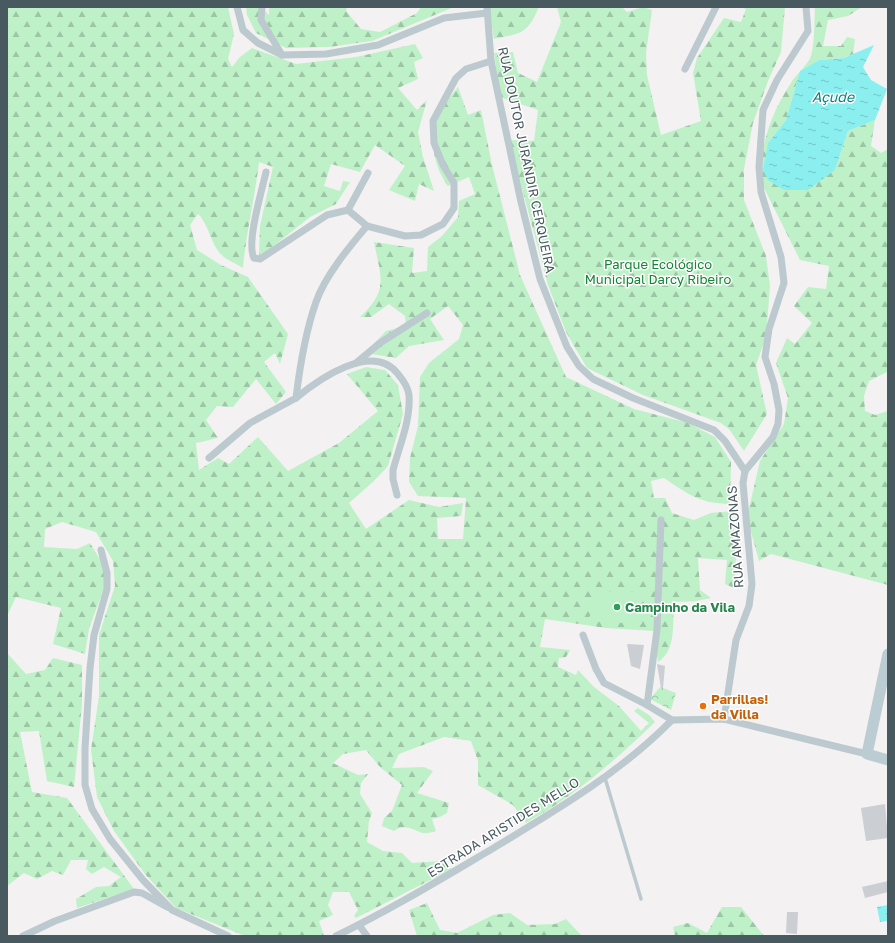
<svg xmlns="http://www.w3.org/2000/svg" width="895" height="943" viewBox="0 0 895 943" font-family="'Golos Text',sans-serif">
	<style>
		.forest { fill: url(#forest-firs) }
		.park { fill: url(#park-crowns) }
		.pitch { fill: #bff1c8 }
		.water { fill: url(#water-ripples) }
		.building { fill: #cbcfd3 }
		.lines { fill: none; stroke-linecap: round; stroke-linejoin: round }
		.lane { stroke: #bcc9ce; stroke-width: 3.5 }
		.street { stroke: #bcc9ce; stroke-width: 7 }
		.secondary { stroke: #bcccd3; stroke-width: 11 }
		.leisure-dot { fill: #2e9e5b; stroke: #fff; stroke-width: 1.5 }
		.food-dot { fill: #e8710a; stroke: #fff; stroke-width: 1.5 }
		.labels { text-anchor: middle; stroke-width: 3; stroke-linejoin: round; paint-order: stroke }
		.street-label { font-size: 13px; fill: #48595f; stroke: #fff }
		.park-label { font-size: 13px; fill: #148435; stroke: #fff }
		.leisure-label { font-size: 13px; font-weight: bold; fill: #27864d; stroke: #fff; text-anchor: start }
		.food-label { font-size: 13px; font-weight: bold; fill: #c56008; stroke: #fff; text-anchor: start }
		.water-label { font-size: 14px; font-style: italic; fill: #0b8282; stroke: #fff }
	</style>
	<defs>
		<pattern id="forest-firs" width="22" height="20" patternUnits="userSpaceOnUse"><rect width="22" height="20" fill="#bff1c8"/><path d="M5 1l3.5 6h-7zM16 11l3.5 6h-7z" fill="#9dc6a6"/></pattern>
		<pattern id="park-crowns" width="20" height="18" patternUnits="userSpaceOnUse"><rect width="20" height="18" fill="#bff1c8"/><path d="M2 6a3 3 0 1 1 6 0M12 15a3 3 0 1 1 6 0" fill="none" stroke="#9dc6a6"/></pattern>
		<pattern id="water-ripples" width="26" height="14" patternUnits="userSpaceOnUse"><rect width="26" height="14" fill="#8befef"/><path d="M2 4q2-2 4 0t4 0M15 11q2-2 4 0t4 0" fill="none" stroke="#74c5c5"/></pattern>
	</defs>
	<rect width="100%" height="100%" fill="#f3f1f1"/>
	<g class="forest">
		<path d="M7 7H228L234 34 228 59 232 67 240 57 252 48 296 64 356 57 415 44 423 58 414 62 418 79 398 88 417 110 427 100 418 132 423 157 434 191 419 184 415 201 389 190 405 166 375 145 360 172 331 164 324 186 340 191 343 181 350 182 336 204 310 217 266 252 259 255 260 226 273 167 259 162C255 198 246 232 243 268 237 264 229 261 224 257 210 246 210 225 198 214L190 225 197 250 221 265 248 277 288 334 280 364 275 353 264 362 286 392 276 404 256 379 233 407 217 406 206 420 218 438 196 443 199 470 218 458 229 464 258 437 288 471 339 443 378 411 347 374 366 367 385 370 398 385 403 414 388 466 374 481 349 503 366 529 409 500 439 507 463 503 461 516 437 518 438 539H463L466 498 418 496 409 482 410 458 418 426 420 377 429 363 459 339 463 325 448 306 430 319 444 340 409 346 396 358 365 353 386 331 406 326 405 316 389 304 371 317H360C389 290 381 278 374 242L414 248 412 273 427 271 428 247 442 236 458 217 459 201 475 194 469 177 448 186C432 164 428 135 441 110 446 102 452 94 458 87L468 115 481 110 492 165 520 275 566 377 634 409 688 423 715 437 731 462 730 504C699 503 689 495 664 478L651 481 654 498H665L672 513 694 520 711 513 732 511 736 557 734 588 725 584 727 560 698 558 700 590 711 598 696 601 675 602C671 623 678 649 658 662L654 631 606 628 545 619 540 647 570 650 566 657 559 658 558 667 576 675 578 670 594 687 619 706 641 731 649 723 634 711 638 708 649 715 655 722C616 760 573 797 526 823L513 805 478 785V761L471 741 444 737 399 754 392 768 424 767 433 771 417 793 449 803 447 813 440 817 432 819 436 831C432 832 426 834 423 833 412 830 405 823 394 831L382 826 384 818 392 811 402 785 380 767 366 750 343 754 333 763 358 775 368 774 361 783 360 794 372 813 369 821 367 842 383 851 402 853 412 863 441 861 452 869 356 918 354 916 358 910 349 892H333L328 905 333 915 319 921 324 936H245L176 908 145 874 114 831 97 797 91 750 99 696V635L115 586 113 561 96 532 62 522 45 529 44 547 77 549 90 543 104 566 105 585 89 629 85 654 53 644 61 608 16 597 7 616Z"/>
		<path d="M246 7H261L269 15V7H347L346 11 361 29 380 32 417 13 421 7H454L372 41 329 47 286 48 256 33 247 15Z"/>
		<path d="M489 7H539C527 35 521 33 494 39Z"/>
		<path d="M557 7H622L627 12 643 7 652 10 646 53 647 75 661 135 701 121 693 73 697 58 724 18 741 22 746 9 741 7H785L781 52 768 81 753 123 744 169V200L766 256 770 286 766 337 756 365 767 414 744 451 729 429 721 423 643 395 587 368 566 332 548 285 509 140 534 141 538 110 500 97 494 53 513 52 518 73 537 82 561 22Z"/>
		<path d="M815 7H862L848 16 828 20 823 46H841L847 37 855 39 853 54 844 58 819 60 800 71 786 120 768 143 835 170 848 131 875 120 871 146 881 153 888 149V367L887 372 869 381 864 396 865 411 875 415 888 411V585L771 554 759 561 747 517 760 461 784 424 788 398 776 363 787 338 795 344 812 323 794 306 808 287 826 289 829 266 800 260 762 184C757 151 772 111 791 83 795 76 809 63 811 56 815 41 814 22 815 7Z"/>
		<path d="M7 653 26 674 45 670 53 658 82 665V704L74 787 47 781 39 731 20 732 32 792 67 798 134 889 77 908 76 899 96 887 109 886 121 877 104 867 92 874 86 869 88 860H71L63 875 52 871 37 879 24 873 7 886Z"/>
		<path d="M427 903 440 930 457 933 493 915 510 913 527 925 555 924 566 919 582 936H417L409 910Z"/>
		<path d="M722 907H741L764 936H675L673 927 688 923 707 933Z"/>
	</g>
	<path class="park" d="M660 687 676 693 671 710 650 699Z"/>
	<path class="pitch" d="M599 592H639L642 624 588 621Z"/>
	<g class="water">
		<path d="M874 45 863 67 871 80 887 89 875 120 848 131 835 170 808 190H784L768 180 763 170 768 143 786 120 800 71 819 60 844 58Z"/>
		<path d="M888 905V921L880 922 877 907Z"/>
	</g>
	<g class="building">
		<path d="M627 644 644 645 640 669 631 666Z"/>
		<path d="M657 664 665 666 663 688H661Z"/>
		<path d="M885 804 888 838 866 841 861 808Z"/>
		<path d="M888 881V892L865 898 862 887Z"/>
		<path d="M787 912H798L797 934 786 933Z"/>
	</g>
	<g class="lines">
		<path class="lane" d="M605 778 641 899"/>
		<g class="street">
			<path d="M237 7 243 30 258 43 282 55 326 54 378 45 444 18 487 13"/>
			<path d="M262 7 261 20 282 55"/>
			<path d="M487 7 491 61 521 202 540 279 567 347 579 366 593 379 633 398 714 430 725 441 745 471"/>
			<path d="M685 69 716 7"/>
			<path d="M266 172C262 190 246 243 254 258L260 259 327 215 348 210"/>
			<path d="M368 173 348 210 367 226 405 236 421 235 443 224 454 208V183L443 165 434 143 433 121 456 78 466 69 491 61"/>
			<path d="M356 363 380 343 427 313"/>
			<path d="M296 398C319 379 373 341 398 374 403 380 408 387 409 395 411 420 399 447 393 470V479L397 495"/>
			<path d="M209 458 250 423 296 398C300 365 305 333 316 302 325 276 349 247 367 226"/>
			<path d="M745 471 773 437 778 424 779 410 774 384 765 357 769 329 784 283 781 257 761 192 759 167 763 110 777 80 808 31 806 7"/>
			<path d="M101 550 107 573V589L94 635 90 668 85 748V785L92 809 110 839 143 880 172 910 228 936"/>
			<path d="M583 635 596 669 604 683 647 705 672 720 724 719 867 754"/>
			<path d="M647 705 657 630 661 520"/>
			<path d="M724 719 736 640 749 606 752 584 743 483 745 471"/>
			<path d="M359 925 367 936"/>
			<path d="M23 936 55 921 134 892 142 893 167 907"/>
			<path d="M336 936C390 910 441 879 492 849 555 811 620 773 672 720"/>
		</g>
		<path class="secondary" d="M888 654 867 754 888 760"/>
	</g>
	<circle class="leisure-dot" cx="617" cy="607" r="4"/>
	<circle class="food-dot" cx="703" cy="706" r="4"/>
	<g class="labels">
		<g class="street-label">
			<text transform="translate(527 160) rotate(78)" y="5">RUA DOUTOR JURANDIR CERQUEIRA</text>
			<text transform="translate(735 537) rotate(-94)" y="5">RUA AMAZONAS</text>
			<text transform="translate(503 827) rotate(-32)" y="5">ESTRADA ARISTIDES MELLO</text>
		</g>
		<g class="park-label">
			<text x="658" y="269">Parque Ecológico<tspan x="658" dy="15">Municipal Darcy Ribeiro</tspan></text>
		</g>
		<g class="leisure-label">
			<text x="625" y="612">Campinho da Vila</text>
		</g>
		<g class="food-label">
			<text x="711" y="704">Parrillas!<tspan x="711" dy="15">da Villa</tspan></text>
		</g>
		<g class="water-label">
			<text x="833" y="102">Açude</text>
		</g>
	</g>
	<rect width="895" height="943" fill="none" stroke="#48595f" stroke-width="16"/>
</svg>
